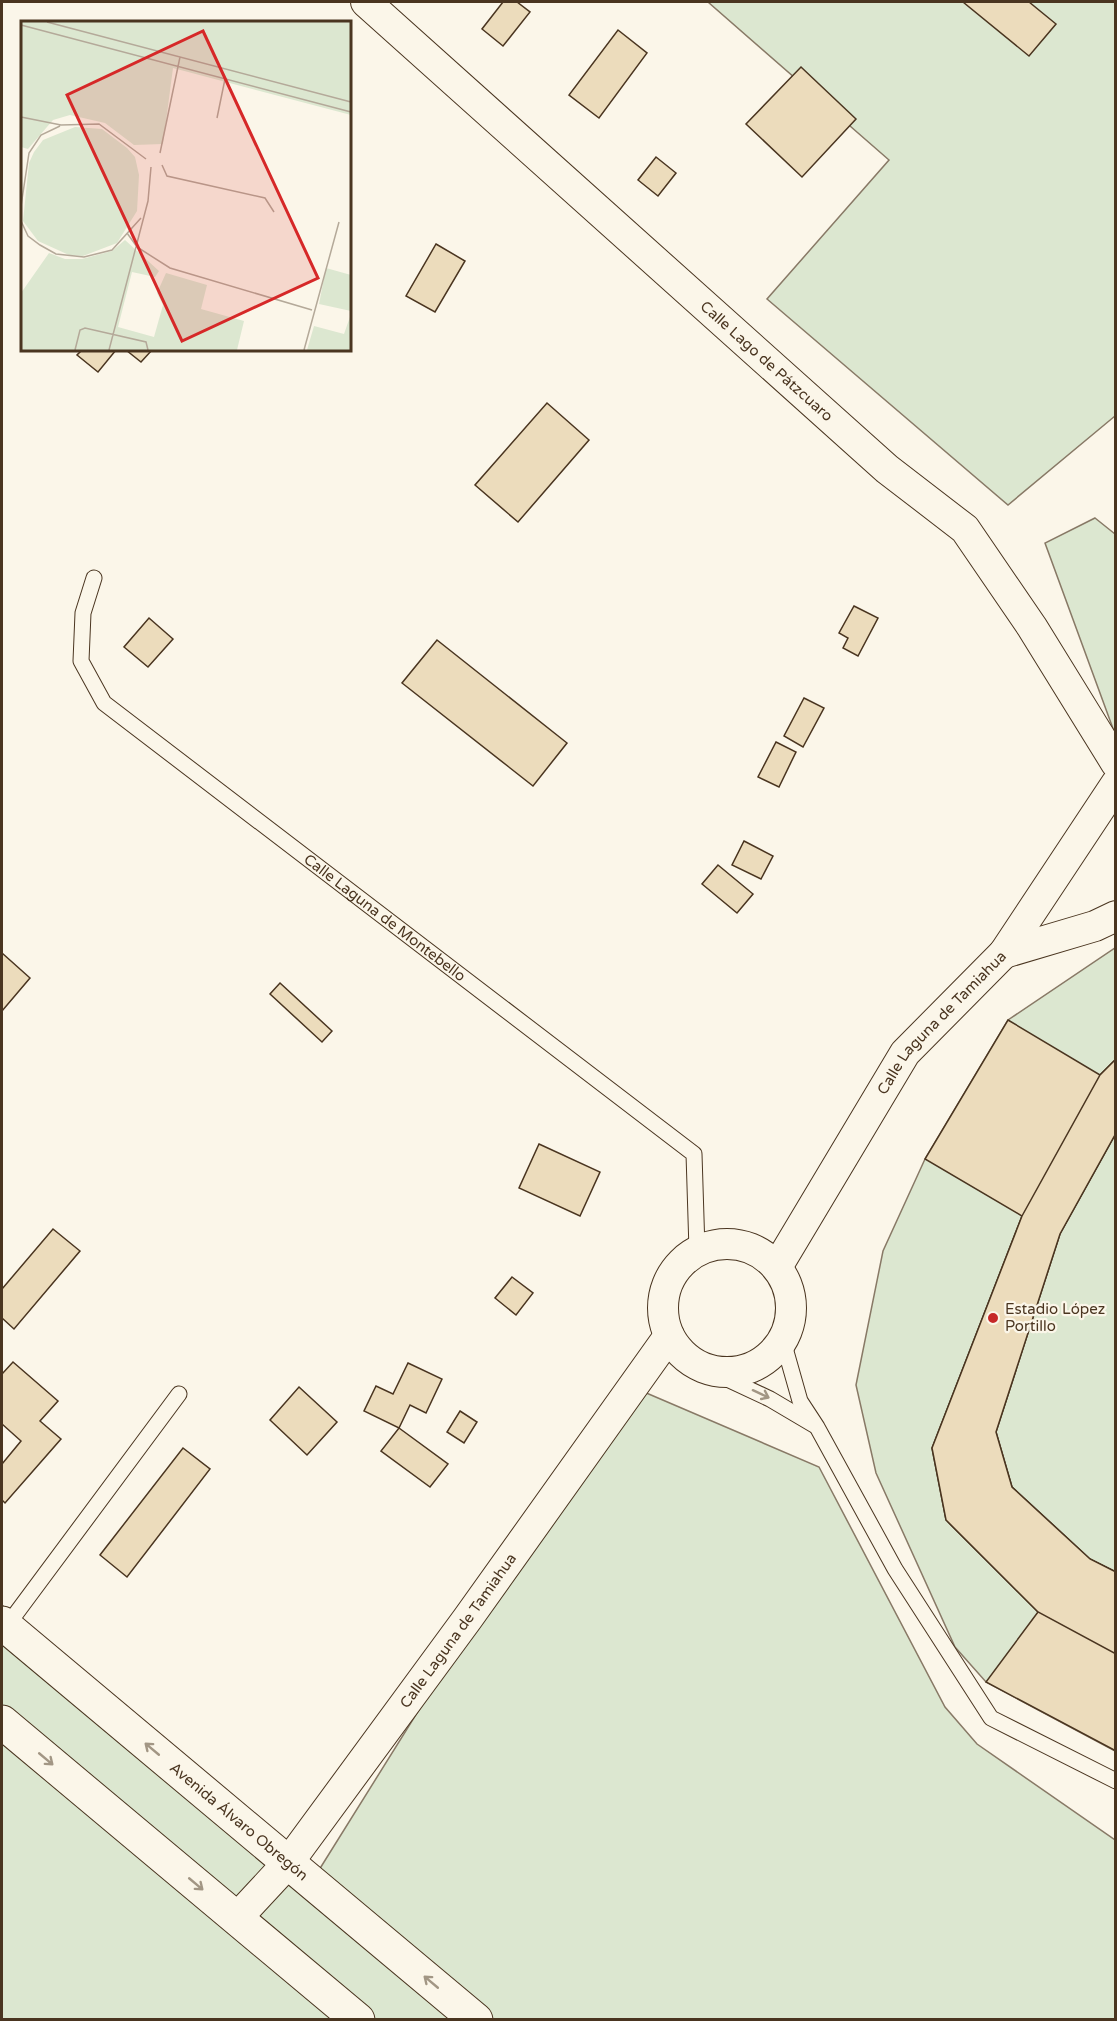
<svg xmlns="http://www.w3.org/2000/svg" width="1117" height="2021" viewBox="0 0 1117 2021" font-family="'Varela Round',sans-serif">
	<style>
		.green { fill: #dce7d0; stroke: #887966; stroke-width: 1.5 }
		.building { fill: #ecdcbc; stroke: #4a3520; stroke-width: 1.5 }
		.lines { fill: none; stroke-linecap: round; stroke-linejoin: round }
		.lane-casing { stroke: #4a3520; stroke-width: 17 }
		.street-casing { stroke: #4a3520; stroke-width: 32 }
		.primary-casing { stroke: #4a3520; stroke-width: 35 }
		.lane { stroke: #fbf6e9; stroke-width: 15 }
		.street { stroke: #fbf6e9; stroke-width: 30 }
		.primary { stroke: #fbf6e9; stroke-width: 33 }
		.oneway { stroke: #a29684 }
		.poi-dot { fill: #c62828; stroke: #fbf6e9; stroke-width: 2 }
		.labels { text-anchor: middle; stroke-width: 4.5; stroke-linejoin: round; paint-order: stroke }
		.street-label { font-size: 15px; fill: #4a3520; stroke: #fbf6e9 }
		.poi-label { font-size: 15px; fill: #4a3520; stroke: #fbf6e9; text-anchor: start }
		.inset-road { fill: none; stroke: #b4a999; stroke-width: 1.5 }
		.view { fill: #d62828; fill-opacity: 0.15; stroke: #d62828; stroke-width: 3 }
		.inset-edge { fill: none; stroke: #4a3520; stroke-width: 3 }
	</style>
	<rect width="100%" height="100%" fill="#fbf6e9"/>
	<g class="green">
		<path d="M708 2H1115V416L1008 505 767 299 889 160Z"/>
		<path d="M1095 518 1115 534V734L1045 543Z"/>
		<path d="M1115 948V1751L986 1682 955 1647 876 1473 856 1385 883 1251 925 1159 1008 1020Z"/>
		<path d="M623 1383 819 1467 945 1707 977 1744 1115 1840V2019H2V1605L319 1870Z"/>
	</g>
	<g class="building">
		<path d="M503 2H517L530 12 503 46 482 29Z"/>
		<path d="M963 2H1029L1056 24 1029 56Z"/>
		<path d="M618 30 647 53 599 118 569 95Z"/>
		<path d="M801 67 856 119 802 177 746 124Z"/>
		<path d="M656 157 676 173 658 196 638 180Z"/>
		<path d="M436 244 465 261 435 312 406 296Z"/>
		<path d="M82 350H116L98 372 77 355Z"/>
		<path d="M126 350H152L141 362Z"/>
		<path d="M547 403 589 440 518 522 475 485Z"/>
		<path d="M854 606 878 618 858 656 843 648 848 638 839 633Z"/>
		<path d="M149 618 173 639 148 667 124 647Z"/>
		<path d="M437 640 567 743 533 786 402 683Z"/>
		<path d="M804 698 824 708 803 747 784 736Z"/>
		<path d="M776 742 796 752 779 787 758 777Z"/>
		<path d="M744 841 773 856 761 879 732 865Z"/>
		<path d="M718 865 753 894 737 913 702 884Z"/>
		<path d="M2 953 30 978 2 1011Z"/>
		<path d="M280 983 332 1031 322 1042 270 994Z"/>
		<path d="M1008 1020 1100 1075 1116 1059V1133L1060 1234 996 1432 1012 1487 1090 1559 1116 1572V1751L986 1682 1038 1612 946 1520 932 1448 1022 1216 925 1159Z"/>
		<path d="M1116 1059V1133L1060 1234 996 1432 1012 1487 1090 1559 1116 1572V1654L1038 1612 946 1520 932 1448 1022 1216 1100 1075Z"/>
		<path d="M539 1144 600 1172 580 1216 519 1188Z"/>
		<path d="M53 1229 80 1251 14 1329 2 1318V1289Z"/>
		<path d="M512 1277 533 1293 516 1315 495 1298Z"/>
		<path d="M13 1362 58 1401 40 1421 61 1439 5 1503 2 1500V1464L21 1441 2 1424V1374Z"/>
		<path d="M408 1363 442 1379 426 1413 410 1405 399 1428 364 1411 376 1386 393 1394Z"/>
		<path d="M299 1387 337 1422 307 1455 270 1420Z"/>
		<path d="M460 1411 477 1422 464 1443 447 1432Z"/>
		<path d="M399 1428 448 1464 430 1487 381 1451Z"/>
		<path d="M183 1448 210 1469 127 1577 100 1555Z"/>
	</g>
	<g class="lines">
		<defs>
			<g id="lane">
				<path id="s1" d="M94 578 83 613 81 661 104 703 694 1154 697 1250"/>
				<path d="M783 1341 800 1401 817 1427 895 1569 991 1718 1116 1781"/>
				<path d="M708 1370 770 1399 814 1425"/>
				<path d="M6 1627 179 1394"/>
			</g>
			<g id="street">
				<path id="s2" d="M366 2 887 469 965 529 1032 627 1116 763"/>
				<path d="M1004 953 1095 926 1116 916"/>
				<circle cx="727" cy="1308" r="64"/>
				<path id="s3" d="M777 1267 905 1053 1004 953 1116 784"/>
				<path id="s4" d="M237 1918 288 1863 468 1618 669 1336"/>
			</g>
			<g id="primary">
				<path id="s5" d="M2 1623 476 2020"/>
				<path d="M2 1722 358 2020"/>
			</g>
		</defs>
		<use href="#lane" class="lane-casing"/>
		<use href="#street" class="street-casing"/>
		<use href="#primary" class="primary-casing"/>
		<use href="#lane" class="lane"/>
		<use href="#street" class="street"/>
		<use href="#primary" class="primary"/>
	</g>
	<defs><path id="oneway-shaft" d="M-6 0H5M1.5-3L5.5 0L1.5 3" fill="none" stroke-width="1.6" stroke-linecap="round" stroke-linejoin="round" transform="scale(1.5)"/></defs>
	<g class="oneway">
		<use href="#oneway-shaft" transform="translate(761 1394) rotate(25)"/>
		<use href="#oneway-shaft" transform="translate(152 1749) rotate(-140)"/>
		<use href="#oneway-shaft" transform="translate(46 1759) rotate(40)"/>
		<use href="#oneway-shaft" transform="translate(196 1884) rotate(40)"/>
		<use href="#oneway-shaft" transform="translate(431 1982) rotate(-140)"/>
	</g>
	<circle class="poi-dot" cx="993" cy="1318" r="6"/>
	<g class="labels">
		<g class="street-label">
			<text dy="5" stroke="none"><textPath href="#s2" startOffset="538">Calle Lago de Pátzcuaro</textPath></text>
			<text dy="5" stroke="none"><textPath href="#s1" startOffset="486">Calle Laguna de Montebello</textPath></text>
			<text dy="5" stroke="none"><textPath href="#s3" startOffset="296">Calle Laguna de Tamiahua</textPath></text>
			<text dy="5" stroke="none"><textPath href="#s4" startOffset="363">Calle Laguna de Tamiahua</textPath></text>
			<text dy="5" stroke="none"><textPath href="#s5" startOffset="309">Avenida Álvaro Obregón</textPath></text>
		</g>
		<g class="poi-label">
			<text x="1005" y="1314">Estadio López<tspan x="1005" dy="17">Portillo</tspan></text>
		</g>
	</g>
	<g transform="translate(21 21)">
		<rect width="330" height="330" fill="#fbf6e9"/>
		<path d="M0 1H330V94L152 47 142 123 113 124 84 102 49 94 32 99 7 128 0 126ZM54 106 81 108 106 127 114 136 118 154 116 190 96 222 62 235 48 234 17 220 2 200 8 142 13 131 22 119ZM104 219 138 250 134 256 111 251 97 306 133 316 142 284 136 272 145 252 186 264 180 288 223 300 216 329H0V272L28 232 44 238H61L91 230ZM305 247 330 254V290L298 283ZM330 293V329H286L293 305 323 313Z" fill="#dce7d0"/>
		<path class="inset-road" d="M26 1 330 81M0 4 330 91M0 96 40 104 78 103 125 138M196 97 204 58M139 132 159 36M141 144 146 155 244 177 253 191M0 185 8 132 20 114 39 105M0 200 7 215 19 224 35 233 63 236 91 229 120 197M106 212 116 226 149 247 291 289M54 329 59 309 64 307 125 321 127 329M88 329 127 180 130 146M283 329 318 201"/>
		<path class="view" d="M182 10 297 257 161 320 46 74Z"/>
		<rect width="330" height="330" class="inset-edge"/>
	</g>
	<rect width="1117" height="2021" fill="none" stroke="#4a3520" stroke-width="6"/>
</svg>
